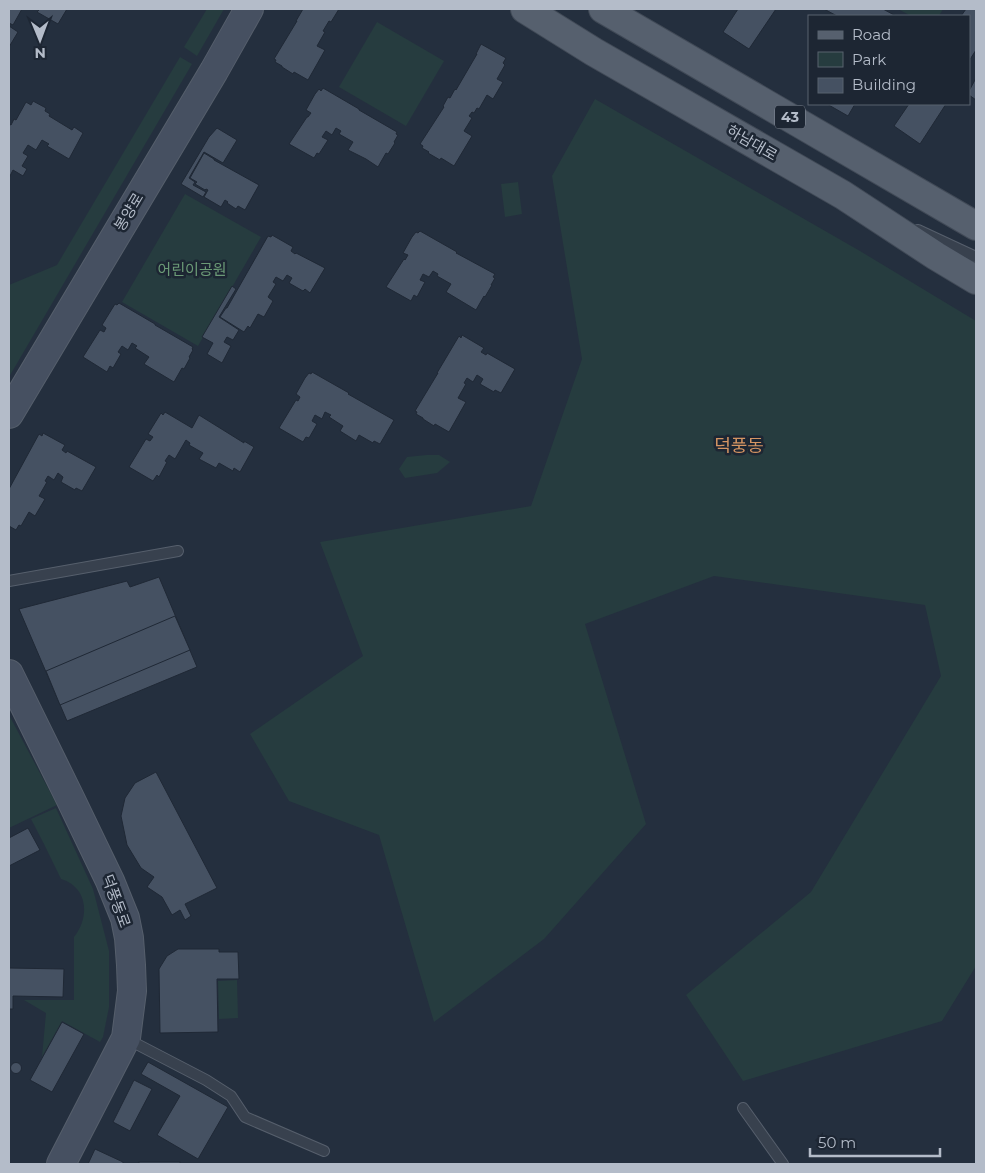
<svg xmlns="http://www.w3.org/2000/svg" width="985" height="1173" viewBox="0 0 985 1173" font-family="Montserrat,'Noto Sans KR',sans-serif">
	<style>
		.green { fill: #263c3f }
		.building { fill: #455162; stroke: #1f2835 }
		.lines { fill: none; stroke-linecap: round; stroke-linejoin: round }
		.lane-casing { stroke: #565f6c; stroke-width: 12 }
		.secondary-casing { stroke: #565f6c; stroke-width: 30 }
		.primary-casing { stroke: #414a57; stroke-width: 30 }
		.lane { stroke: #38414e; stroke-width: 10 }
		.secondary { stroke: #465061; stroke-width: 28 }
		.primary { stroke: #56606e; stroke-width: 28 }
		.labels { text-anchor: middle; stroke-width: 5; stroke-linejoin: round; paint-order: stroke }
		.shield { fill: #1d2633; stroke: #878f9c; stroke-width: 1 }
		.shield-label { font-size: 14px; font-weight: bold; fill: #b4bcc9 }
		.street-label { font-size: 15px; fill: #b4bcc9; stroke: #1d2633 }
		.park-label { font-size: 15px; fill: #6b9a76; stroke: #1d2633 }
		.quarter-label { font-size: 18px; fill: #d59563; stroke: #1d2633 }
	</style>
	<rect width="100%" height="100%" fill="#242f3e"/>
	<g class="green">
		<path d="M207 9H224L197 56 184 47Z"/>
		<path d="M898 9H943L939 16H911Z"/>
		<path d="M377 22 444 61 406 126 339 87Z"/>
		<path d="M180 57 192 64 9 377V285L57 265Z"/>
		<path d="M595 99 860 251 976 321V966L942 1021 743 1081 686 995 811 892 941 676 925 605 714 576 585 624 646 824 544 939 434 1022 379 835 289 801 250 734 363 656 320 542 531 506 582 359 552 176Z"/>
		<path d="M518 182 522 214 505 217 501 184Z"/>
		<path d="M185 194 261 237 198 346 122 302Z"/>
		<path d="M427 455H439L450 462 437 473 405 478 399 469 407 457Z"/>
		<path d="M9 715 57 805 9 828Z"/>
		<path d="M56 808 93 889 109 951V1007L103 1037 100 1042 62 1021 42 1057 46 1013 24 1000H74V937C90 917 88 887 61 879L44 844 31 819Z"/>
		<path d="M237 980 238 1018 219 1019 218 981Z"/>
	</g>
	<g class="building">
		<path d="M9 9H22L13 25 9 23V24Z"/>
		<path d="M37 9H67L58 24 37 12 39 10Z"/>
		<path d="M303 9H339L331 22 329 21 323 31 325 32 317 46 325 50 308 80 294 72 293 74 282 67V66L275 62 276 60 274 59 297 21H296Z"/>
		<path d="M738 9H776L749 49 723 32Z"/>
		<path d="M824 9H883L896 16H837Z"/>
		<path d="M966 9H976V50L969 61V16H961Z"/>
		<path d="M9 26 18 32 9 47Z"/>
		<path d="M481 44 506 58 503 63 505 65 497 79 503 82 493 99 487 95 479 109 477 108 474 113 472 112 469 116 472 118 464 131 472 136 454 166 441 158 440 160 428 153 429 152 422 148 423 146 420 144 444 107 443 106 448 97 450 98 455 89 456 90 477 54H476Z"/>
		<path d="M976 78V100L969 95V91Z"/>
		<path d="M323 88 359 109V110L397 132 396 134 398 135 394 142 395 143 388 154 386 153 378 167 366 159 348 150 353 142 339 134 341 131 336 128 332 135 326 131 322 137 328 140 319 154 317 153 314 158 289 144 307 117H308L311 113 306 110 315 94 319 89 321 91Z"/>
		<path d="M33 101 46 108 45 111 50 114 49 116 72 130 74 127 83 133 69 159 47 146 49 144 42 140 36 150 28 145 23 153 28 156 22 166 27 169 23 176 13 170 9 178V124L11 125 14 119 16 120 26 102 31 105Z"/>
		<path d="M827 104H855L848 116Z"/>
		<path d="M909 104H946L920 144 894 126Z"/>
		<path d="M217 128 237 140 223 163 204 152 189 178 195 182 193 185 206 192 203 197 181 184 209 137Z"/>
		<path d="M204 153 214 159V160L259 185 245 210 238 206 236 209 227 203 228 202 225 200 221 207 204 197 208 190 206 189 205 190 195 184 197 182 190 178Z"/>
		<path d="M420 231 457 252 456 253 458 254 495 274 493 277 495 278 491 285H492L485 297 484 296 476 310 446 292 451 284 437 276 438 274 433 271 429 277 423 274 420 280 425 282 417 297 414 295 411 301 386 287 404 259 405 260 408 255 403 253 412 237 416 232 418 233Z"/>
		<path d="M272 235 293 247 291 251 295 254 296 253 325 268 310 293 305 289 303 291 289 283 292 278 287 275 283 281 276 277 273 282 276 284 268 297 273 301 264 317 258 314 250 328 248 326 244 332 220 317 226 308H227L268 236 271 237Z"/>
		<path d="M232 286 236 289 219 317 239 330 233 340 227 337 224 342 231 346 222 363 207 354 213 343 202 337Z"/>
		<path d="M119 303 155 324V325L193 347 192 349 193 350 189 357 190 358 184 369 182 368 174 382 144 364 149 357 135 348 137 346 132 343 128 350 122 346 118 352 121 354 113 368 110 366 107 372 83 357 100 330 104 332 106 328 102 325 115 304 117 305Z"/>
		<path d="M462 335 484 348 481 352 486 355 487 353 515 369 501 393 495 390 494 392 480 384 483 379 477 375 473 382 467 378 464 383 466 384 458 398 466 402 449 432 435 424 434 426 423 419V418L416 414 417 412 415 411 438 373H437L459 336 461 338Z"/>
		<path d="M312 372 349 393 348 394 394 420 380 444 374 441 373 443 359 435 356 441 340 431 343 426 329 417 331 415 325 412 322 419 315 415 312 421 317 424 309 438 306 437 303 442 279 428 296 400 298 401 300 397 296 394 305 378 309 373 311 374Z"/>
		<path d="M165 412 192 428 199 415 244 443V441L254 447 240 472 234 468 233 471 219 463 216 468 199 459 203 453 189 445 190 443 186 440 175 459 169 455 165 461 167 462 159 477 157 475 153 481 129 467 146 439 150 441 153 437 148 434 161 413 163 415Z"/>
		<path d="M43 433 65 445 62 450 66 453 67 451 96 467 82 491 76 488 75 490 61 482 63 477 58 473 54 480 48 476 45 481 47 482 39 496 45 499 35 516 29 512 21 526 19 525 16 530 9 526V489L39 434 42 436Z"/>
		<path d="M159 577 197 667 67 721 19 609 127 581 130 587Z"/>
		<path d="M175 616 190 650 60 705 46 671Z"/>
		<path d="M156 772 217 888 185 904 191 916 185 920 180 910 172 915 162 897 147 887 154 877 141 868 127 845 121 816 125 798 135 783Z"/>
		<path d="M28 828 40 850 9 866V838Z"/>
		<path d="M178 949H219V952H238L239 979H217L218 1032 160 1033 159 969 167 956Z"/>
		<path d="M9 968 64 969 63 997 13 996V1009H9Z"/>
		<path d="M62 1022 84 1034 52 1092 30 1080Z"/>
		<path d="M148 1062 228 1107 198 1159 157 1135 180 1096 141 1074Z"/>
		<circle cx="16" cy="1068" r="5.5"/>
		<path d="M134 1080 152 1089 130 1131 113 1122Z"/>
		<path d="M95 1149 123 1162V1164H88Z"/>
		<rect x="139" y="1162" width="41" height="2"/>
	</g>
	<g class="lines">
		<defs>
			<g id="lane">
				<path d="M918 230 976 257"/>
				<path d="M9 581 178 551"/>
				<path d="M127 1039 206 1080 231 1096 245 1117 324 1151"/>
				<path d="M743 1108 783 1164"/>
			</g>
			<g id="secondary">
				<path d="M9 414 214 71 249 9"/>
				<path d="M9 674 70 798 110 881 125 918 129 938 131 965 132 991 126 1038 61 1164"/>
			</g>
			<g id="primary">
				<path d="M525 9 594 52 843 195 936 256 976 280"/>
				<path d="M603 9 976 226"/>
			</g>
		</defs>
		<use href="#lane" class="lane-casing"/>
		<use href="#secondary" class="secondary-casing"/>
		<use href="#primary" class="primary-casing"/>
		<use href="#lane" class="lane"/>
		<use href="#secondary" class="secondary"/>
		<use href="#primary" class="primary"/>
	</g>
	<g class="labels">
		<rect class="shield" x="775" y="105.5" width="30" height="23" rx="4"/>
		<g class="shield-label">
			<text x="790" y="122">43</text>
		</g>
		<g class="street-label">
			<text transform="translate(752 143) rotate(30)" y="5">하남대로</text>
			<text transform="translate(129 212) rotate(-59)" y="5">봉양로</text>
			<text transform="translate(116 901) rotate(70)" y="5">덕풍동로</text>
		</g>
		<g class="park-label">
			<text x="192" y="275">어린이공원</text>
		</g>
		<g class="quarter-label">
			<text x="739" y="452">덕풍동</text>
		</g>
	</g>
	<rect width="985" height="1173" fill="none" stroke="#b4bcc9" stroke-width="20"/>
	<rect x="808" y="15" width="162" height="90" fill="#1d2633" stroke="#59626f"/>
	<rect x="818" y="31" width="25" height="8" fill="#56606e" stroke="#59626f"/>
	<text x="852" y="40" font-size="15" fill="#b4bcc9">Road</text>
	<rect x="818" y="52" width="25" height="15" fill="#263c3f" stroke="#59626f"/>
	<text x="852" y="65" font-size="15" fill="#b4bcc9">Park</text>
	<rect x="818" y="78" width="25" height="15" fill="#455162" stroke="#59626f"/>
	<text x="852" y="90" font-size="15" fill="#b4bcc9">Building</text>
	<g transform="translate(40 40) rotate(179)" stroke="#1d2633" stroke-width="4" paint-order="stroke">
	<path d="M0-4L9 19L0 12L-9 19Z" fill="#b4bcc9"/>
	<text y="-8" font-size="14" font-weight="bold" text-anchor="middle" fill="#b4bcc9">N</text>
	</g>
	<path d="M810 1148v8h130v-8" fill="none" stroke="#b4bcc9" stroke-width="2.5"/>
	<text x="818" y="1148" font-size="15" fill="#b4bcc9" stroke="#1d2633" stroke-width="4" paint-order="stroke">50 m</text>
</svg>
